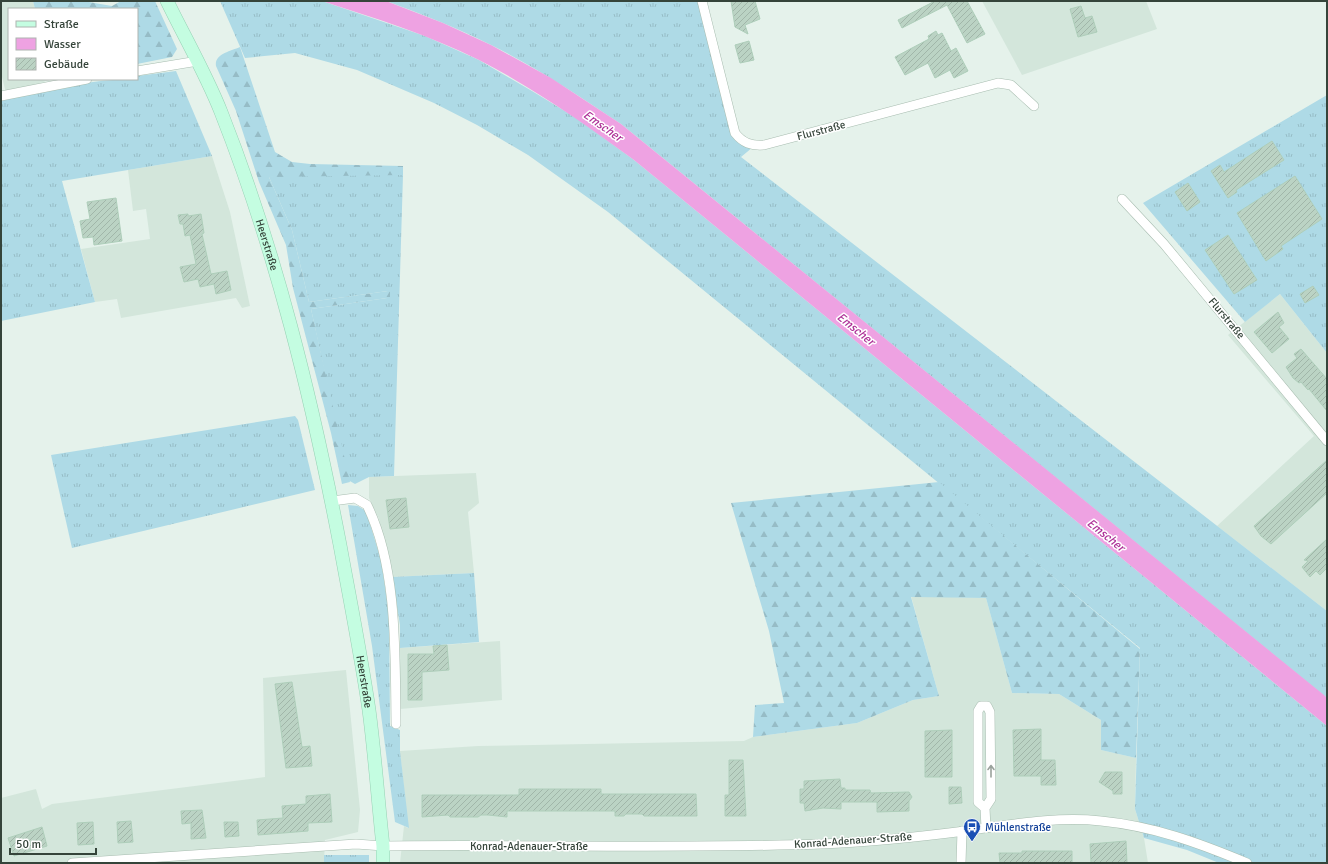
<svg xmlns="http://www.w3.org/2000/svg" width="1328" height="864" viewBox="0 0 1328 864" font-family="Signika,sans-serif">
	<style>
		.residential { fill: #d3e6db }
		.grass { fill: url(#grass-tufts) }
		.forest { fill: url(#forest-firs) }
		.water { fill: #eea2e2 }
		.building { fill: url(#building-hatch); stroke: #aeceba }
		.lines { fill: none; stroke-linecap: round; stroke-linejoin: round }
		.minor-casing { stroke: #a8bdb0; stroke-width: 10 }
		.secondary-casing { stroke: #95d1b3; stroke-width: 14 }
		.minor { stroke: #fff; stroke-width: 9 }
		.secondary { stroke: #c4fde1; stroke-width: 13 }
		.oneway { stroke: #9aa29c }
		.labels { text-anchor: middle; stroke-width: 3; stroke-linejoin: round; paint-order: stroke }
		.street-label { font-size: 11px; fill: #35443a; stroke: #fff }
		.transit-label { font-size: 11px; fill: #164399; stroke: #fff; text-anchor: start }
		.water-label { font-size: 12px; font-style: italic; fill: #ad3097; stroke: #fff }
	</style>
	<defs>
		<pattern id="grass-tufts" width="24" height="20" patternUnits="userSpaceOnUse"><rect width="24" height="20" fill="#aedae6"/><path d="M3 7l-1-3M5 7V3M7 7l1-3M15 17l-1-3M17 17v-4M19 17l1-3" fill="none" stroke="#96bcc6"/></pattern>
		<pattern id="forest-firs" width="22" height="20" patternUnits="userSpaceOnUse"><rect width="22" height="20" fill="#aedae6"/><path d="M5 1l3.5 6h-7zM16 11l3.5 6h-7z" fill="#96bcc6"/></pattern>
		<pattern id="building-hatch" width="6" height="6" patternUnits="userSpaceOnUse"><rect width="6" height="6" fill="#bbd3c4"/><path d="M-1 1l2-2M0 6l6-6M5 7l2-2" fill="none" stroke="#a1b6a9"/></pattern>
	</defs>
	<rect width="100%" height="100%" fill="#e5f2eb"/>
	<g class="residential">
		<path d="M1 1H33L35 9H9V79H53L6 93 1 73Z"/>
		<path d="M982 1H1146L1157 29 1022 75Z"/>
		<path d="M212 156 230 212 250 306 242 308 236 298 121 318 117 299 95 302 81 249 150 239 146 209 133 211 128 170Z"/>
		<path d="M1280 294 1327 353V611L1217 526 1314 436 1228 335Z"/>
		<path d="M476 473 479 503 468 512 474 573 392 577 379 519 369 498V477Z"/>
		<path d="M911 596 986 598 1012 693 1059 694 1101 720V750L1136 758 1135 809 1144 838 1148 863H400L404 826 408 828 400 751 478 746 744 741 753 737 857 723 913 700 939 696Z"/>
		<path d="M500 641 502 700 400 709V648Z"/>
		<path d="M346 670 360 810 358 832 325 840 324 863H1V798L36 789 42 809 52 804 265 777 263 678Z"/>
	</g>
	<g class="grass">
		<path d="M220 1H322L425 36 479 60 532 91 578 119 634 160 1327 726V863H1219L1187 850 1144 838 1135 809 1140 648 608 212 528 155 477 125 434 103 357 70 295 53 245 58Z"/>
		<path d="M386 1H701L734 134 753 147 741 157 1327 611V698L621 124C579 96 536 67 491 45 457 28 422 14 386 1Z"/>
		<path d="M176 71 212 156 62 181 95 302 1 321V99C46 90 91 79 137 79V76Z"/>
		<path d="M1327 95V353L1280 294 1245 322 1143 203Z"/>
		<path d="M282 175H403L394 476 369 477 355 484 348 480 311 309 387 298 388 291 309 302 292 230 269 177Z"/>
		<path d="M295 416 298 420 315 490 72 548 51 455Z"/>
		<path d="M348 505 358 506 366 511 381 560 389 614 390 726 400 730V751L409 828 395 822 372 646Z"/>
		<path d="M474 573 479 642 400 648V625L392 577Z"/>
		<rect x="324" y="855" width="45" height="8"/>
	</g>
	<g class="forest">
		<path d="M33 1H83L112 6 121 1H155L177 49 172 57 137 64V9H35Z"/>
		<path d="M240 47 275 152 292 162 310 164 403 166V175L269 177 292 230 309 302 388 291 390 292V297L387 298 311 309 350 482 342 484 331 433 293 288 286 245 259 182 236 111 216 66C214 54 231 51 240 47Z"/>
		<path d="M939 482 1140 649 1136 758 1101 750V720L1059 694 1012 693 986 598 911 597 939 696 913 700 857 723 753 737 755 705 784 703 769 631 731 503Z"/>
	</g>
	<path class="water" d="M322 1H386L443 23 491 45 551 78 621 124 1324 695 1327 698V726L634 160C585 124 534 88 479 60 429 35 375 18 322 1Z"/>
	<g class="building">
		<path d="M731 1H755L760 19 745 25 748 34 735 27Z"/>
		<path d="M935 1H967L985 34 967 43 947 5 902 28 898 20Z"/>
		<path d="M1081 6 1085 18 1092 16 1097 32 1078 37 1070 9Z"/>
		<path d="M936 31 938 35 942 33 951 51 956 48 968 71 954 78 950 70 935 78 928 63 905 75 895 57 929 39 928 36Z"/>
		<path d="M749 41 754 60 740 63 735 45Z"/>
		<path d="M1272 141 1284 160 1236 190 1237 192 1228 198 1211 171 1220 165 1224 172Z"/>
		<path d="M1295 176 1322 219 1281 246 1283 249 1266 261 1237 213Z"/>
		<path d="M1188 183 1200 202 1187 211 1175 192Z"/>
		<path d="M116 198 122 241 94 245 93 237 83 238 80 221 90 219 87 202Z"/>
		<path d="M188 214V216L201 214 204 233 202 234 211 274 227 271 231 290 216 294 214 284 200 287 198 279 184 282 180 267 196 264 190 235 185 236 183 224H180L178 215Z"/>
		<path d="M1228 235 1257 280 1234 294 1205 250Z"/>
		<path d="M1313 286 1319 295 1305 303 1300 294Z"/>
		<path d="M1278 312 1284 323 1279 327 1289 339 1272 353 1254 332Z"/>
		<path d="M1301 349 1327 379V411L1309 389 1308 390 1301 382 1299 383 1293 378 1286 367 1297 358 1294 354Z"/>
		<path d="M1327 460V493L1271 544 1261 536 1254 526Z"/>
		<path d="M406 498 409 527 390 529 386 500Z"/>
		<path d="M1327 539V568L1320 575 1316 571 1310 577 1302 567 1308 561 1304 560Z"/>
		<path d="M447 645 449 670 422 672V700H408V654H434L433 646Z"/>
		<path d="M292 682 302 747 310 746 312 766 286 768 275 684Z"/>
		<path d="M1041 729V760H1055L1056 785H1041V776H1014L1013 730Z"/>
		<path d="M952 730V777H925V731Z"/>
		<path d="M729 760H743L746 816H725V795H729Z"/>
		<path d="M1105 772H1122V794H1113V791L1099 782Z"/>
		<path d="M840 779 841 788H845V790H870L871 793 909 792 912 797 909 801V811L877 812V802H841V809L823 808 805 811 804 803H800V789H804V781Z"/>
		<path d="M949 787H961L962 803 949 804Z"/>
		<path d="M519 789H601V794H696L697 816H644L642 814H626L624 816H615V811H507V817L488 815H481L478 817H450L448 815 422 817V795H519Z"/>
		<path d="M330 794 332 822 308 823V831L258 835 257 820 283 818 282 806 306 804V796Z"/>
		<path d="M202 810 206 838 191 839V823L182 824 181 811Z"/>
		<path d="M131 821 133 842 118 843 117 822Z"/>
		<path d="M93 822 94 844 78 845 77 823Z"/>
		<path d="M224 822H238L239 836 225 837Z"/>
		<path d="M42 827 47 846 14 856 8 838Z"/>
		<path d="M1126 841 1127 863H1091L1090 844Z"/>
		<path d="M1022 851H1072V863H1000L999 853H1022Z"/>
	</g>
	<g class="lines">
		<defs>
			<g id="minor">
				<path d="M702 1 735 133C743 143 751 146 764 145L998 83 1011 85 1034 106"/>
				<path d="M137 71 198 61"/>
				<path d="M1 96 87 79"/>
				<path d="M1122 199 1164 244 1327 441"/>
				<path d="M332 501 355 498 367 505C398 568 395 655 396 724"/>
				<path d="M985 808 978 802V711L981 706H987L990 712 991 799 985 808 986 828"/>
				<path d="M72 863 356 844 383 846C529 844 675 849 821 844 869 842 918 837 965 831 1010 825 1055 816 1101 821 1153 826 1199 843 1247 863"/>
				<path d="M961 863 962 831"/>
			</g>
			<g id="secondary">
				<path id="s1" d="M167 1C185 38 206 74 221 112 276 251 312 399 340 545 350 600 361 655 369 710 375 755 378 801 383 846V863"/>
			</g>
		</defs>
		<use href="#minor" class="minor-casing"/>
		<use href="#secondary" class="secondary-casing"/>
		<use href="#minor" class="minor"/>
		<use href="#secondary" class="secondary"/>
	</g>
	<defs><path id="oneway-shaft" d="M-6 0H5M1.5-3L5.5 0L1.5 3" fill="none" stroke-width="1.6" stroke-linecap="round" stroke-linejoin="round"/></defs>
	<use class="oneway" href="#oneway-shaft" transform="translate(991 771) rotate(-90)"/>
	<defs>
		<symbol id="bus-pin" viewBox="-11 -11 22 30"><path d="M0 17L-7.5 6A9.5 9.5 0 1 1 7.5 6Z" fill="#1a4fb4" stroke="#fff"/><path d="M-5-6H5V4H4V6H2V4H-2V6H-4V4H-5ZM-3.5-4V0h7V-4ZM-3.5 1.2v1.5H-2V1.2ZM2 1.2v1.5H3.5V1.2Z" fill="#fff"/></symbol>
	</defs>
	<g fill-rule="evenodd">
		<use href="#bus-pin" x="962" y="817" width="20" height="27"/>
	</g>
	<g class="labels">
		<g class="street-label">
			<text transform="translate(821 130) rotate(-15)" y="4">Flurstraße</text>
			<text dy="4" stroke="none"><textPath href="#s1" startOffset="264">Heerstraße</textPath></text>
			<text transform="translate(1227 318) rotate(50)" y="4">Flurstraße</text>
			<text dy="4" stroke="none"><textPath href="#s1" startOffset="712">Heerstraße</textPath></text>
			<text transform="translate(853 840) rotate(-4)" y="4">Konrad-Adenauer-Straße</text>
			<text x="529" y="850">Konrad-Adenauer-Straße</text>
		</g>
		<g class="transit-label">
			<text x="985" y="831">Mühlenstraße</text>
		</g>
		<g class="water-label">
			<text transform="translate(603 126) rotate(35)" y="4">Emscher</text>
			<text transform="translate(856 329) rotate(39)" y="4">Emscher</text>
			<text transform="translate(1106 535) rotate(39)" y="4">Emscher</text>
		</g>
	</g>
	<rect width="1328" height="864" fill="none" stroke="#35443a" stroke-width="4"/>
	<rect x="8" y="8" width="130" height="72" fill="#ffffff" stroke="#aeb4b0"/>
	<rect x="16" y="21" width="20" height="6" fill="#c4fde1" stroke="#aeb4b0"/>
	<text x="44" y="28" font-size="12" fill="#35443a">Straße</text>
	<rect x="16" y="38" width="20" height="12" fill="#eea2e2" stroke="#aeb4b0"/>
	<text x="44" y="48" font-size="12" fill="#35443a">Wasser</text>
	<rect x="16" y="58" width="20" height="12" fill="url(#building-hatch)" stroke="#aeb4b0"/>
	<text x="44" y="68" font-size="12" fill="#35443a">Gebäude</text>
	<path d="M10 848v6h86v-6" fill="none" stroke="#35443a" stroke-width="2"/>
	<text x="16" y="848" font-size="12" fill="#35443a" stroke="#ffffff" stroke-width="3" paint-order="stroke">50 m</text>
</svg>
